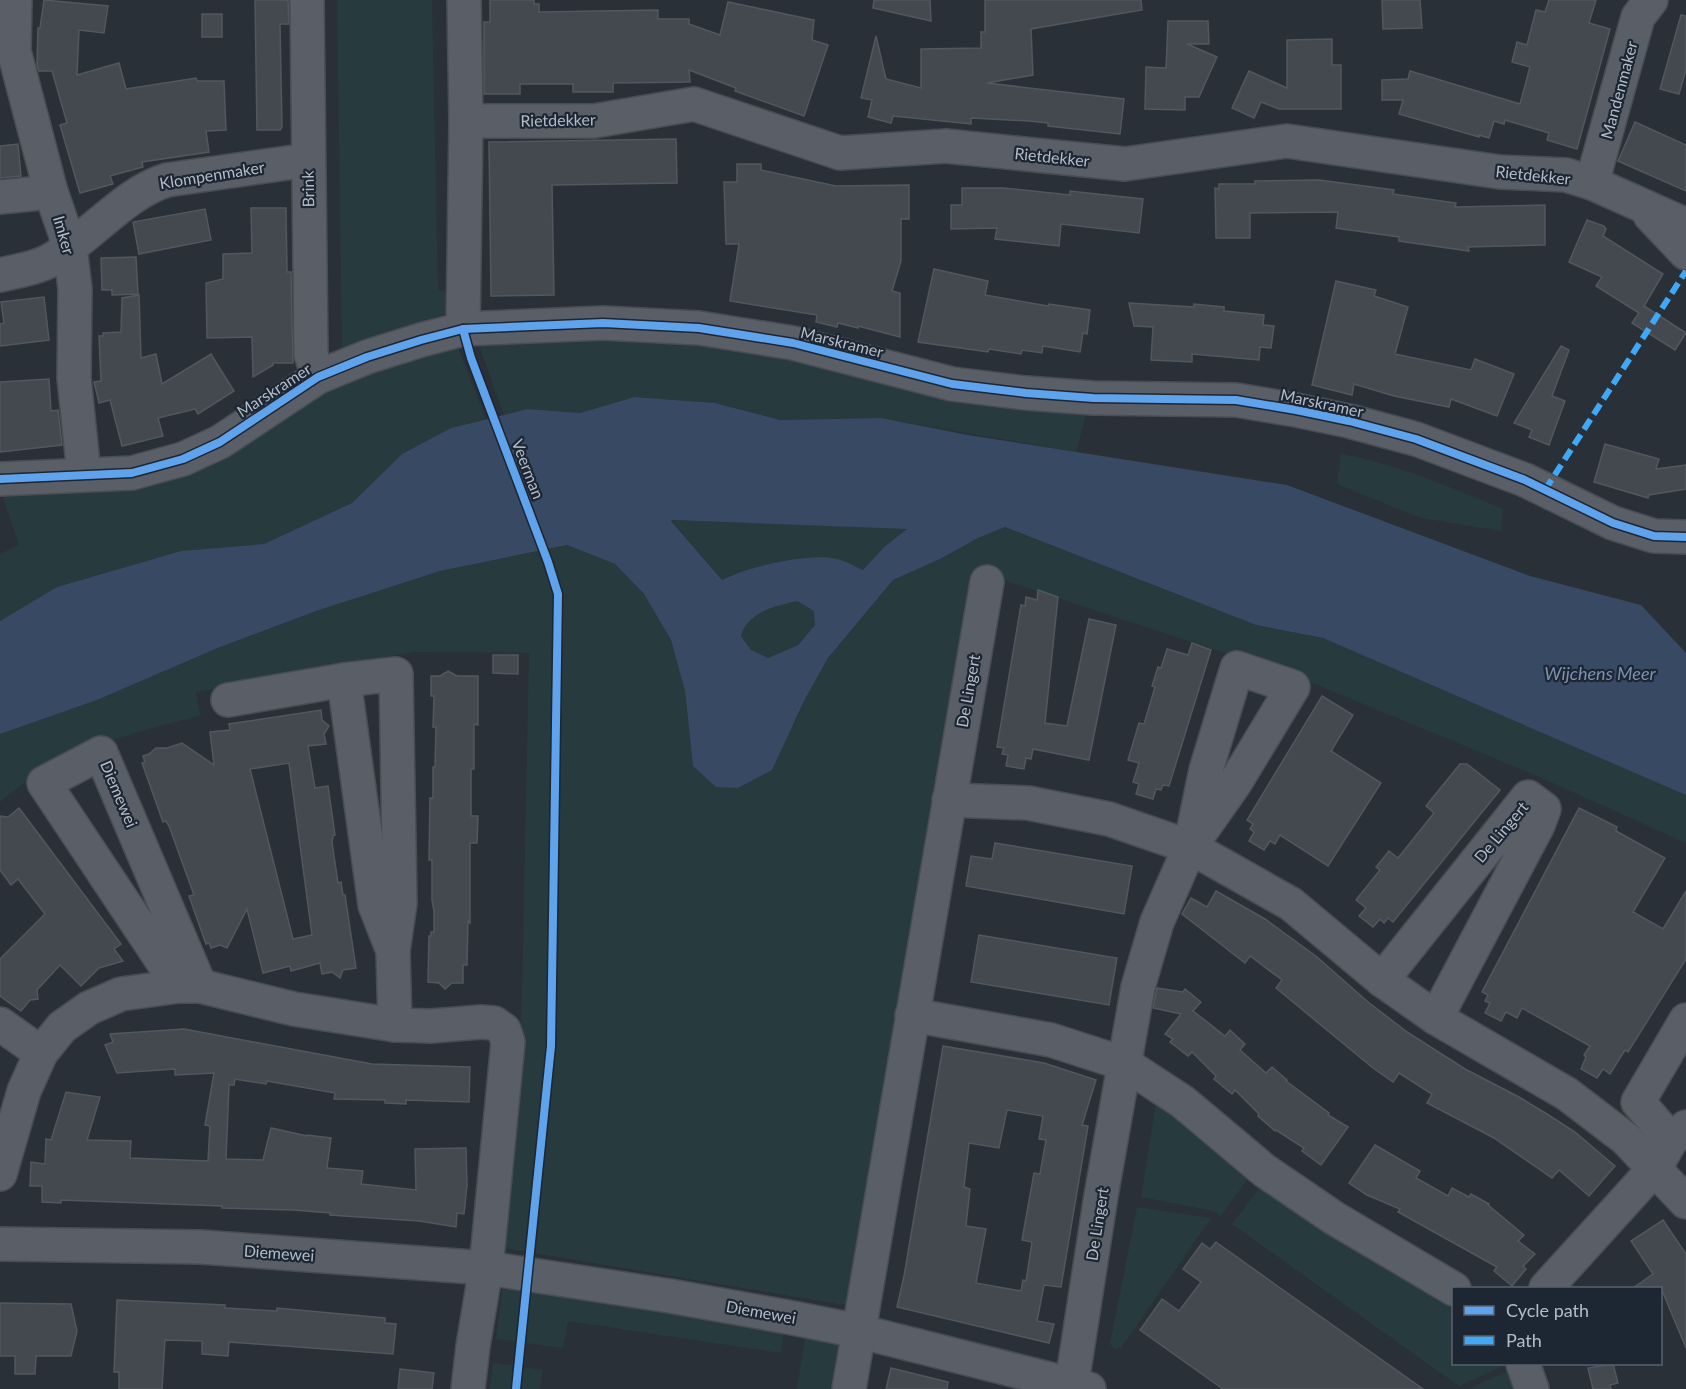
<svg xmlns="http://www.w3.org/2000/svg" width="1686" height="1389" viewBox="0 0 1686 1389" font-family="Lato,sans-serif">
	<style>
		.green { fill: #273a3e }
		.water { fill: #384963; fill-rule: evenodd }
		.building { fill: #444950; stroke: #52575f; stroke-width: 1.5; fill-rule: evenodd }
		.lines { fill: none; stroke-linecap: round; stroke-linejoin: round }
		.minor-casing { stroke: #484c53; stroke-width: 36 }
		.minor { stroke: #5a5e66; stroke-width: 33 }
		.quiet { stroke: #3fa9f5; stroke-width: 6; stroke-dasharray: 12 6; stroke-linecap: butt }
		.cycleway-casing { stroke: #1d2633; stroke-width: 11 }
		.cycleway { stroke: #60a3ed; stroke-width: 8 }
		.labels { text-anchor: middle; stroke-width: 4.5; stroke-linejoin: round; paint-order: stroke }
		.street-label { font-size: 16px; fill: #b4bcc9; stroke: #1d2633 }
		.water-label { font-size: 18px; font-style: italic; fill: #7c92b1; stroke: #1d2633 }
	</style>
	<rect width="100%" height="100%" fill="#2a3038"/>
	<g class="green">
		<path d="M337 0H432L438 290 457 291 456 310 342 348Z"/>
		<path d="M476 337 688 340 968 396 1089 404 1076 452 881 418 780 420 715 403 634 397 580 413 528 409 504 415Z"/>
		<path d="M455 340 486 419 451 428 402 454 352 503 264 544 181 551 57 587 0 621V554L19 545 1 492 111 486 319 389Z"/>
		<path d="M1341 454C1397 464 1450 487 1503 509L1501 531 1421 518 1337 484Z"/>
		<path d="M671 520 908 528 884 547 863 570 836 559 733 574 722 580Z"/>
		<path d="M1005 527 1256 625 1323 638 1686 791V843L1535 775 1298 677 973 570 851 1306 503 1248 519 1054 522 994 529 653 414 652 196 692 200 716C130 732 54 754 0 802V734L97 700 220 647 316 611 440 571 567 545 615 564 644 594 671 640 685 691 693 766 794 725 804 701 828 658 893 580 940 559 978 538Z"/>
		<path d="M797 601 815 611V625L798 645 768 658 751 650 741 636C748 611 775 606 797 601Z"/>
		<path d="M1156 1103 1194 1129 1249 1177 1221 1216 1213 1211 1141 1197Z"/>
		<path d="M1261 1186 1305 1218 1431 1292 1453 1307 1454 1364 1505 1365 1459 1386 1232 1224Z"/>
		<path d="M1137 1207 1211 1218 1121 1348 1114 1349 1110 1344Z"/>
		<path d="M503 1284 784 1329 781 1353 568 1321 563 1348 496 1339Z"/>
		<path d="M806 1333 840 1341 832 1389H797Z"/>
		<path d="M493 1363 543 1370 540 1389H490Z"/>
		<path d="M1508 1371 1515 1389H1468Z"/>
	</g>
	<path class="water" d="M634 397 715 403 780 420 881 418 968 435 1287 485 1530 576 1641 605 1686 653V795L1323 638 1256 625 1005 527 978 538 940 559 893 580 828 658 804 701 772 770 738 788 716 787 693 766 685 691 671 640 644 594 615 564 567 545 440 571 316 611 220 647 97 700 0 734V621L57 587 181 551 264 544 352 503 402 454 451 428 528 409 580 413ZM671 521 672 520 907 529 884 547 863 570C854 566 846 561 837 559 809 552 747 567 722 580ZM797 601 814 611 815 625 798 645 768 658 751 650 741 636C748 612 775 606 797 601Z"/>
	<g class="building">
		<path d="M44 0 108 6 104 33 79 30 77 75 119 63 126 89 196 78 197 81H224L226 130 206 131 209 152 142 162 143 167 110 176 113 184 80 193 60 125 67 123 52 71H39L37 65 38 28H40Z"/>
		<path d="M255 0H288L289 24H280L282 127 280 130H257Z"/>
		<path d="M490 0H534V4H539V12L658 10V19H689V24L720 35 728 2 814 20 812 40 828 45 804 116 735 91 736 88 689 70 690 82 613 83V92H573V84H520V94H484V22H490Z"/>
		<path d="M874 0H930L931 21 873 8Z"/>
		<path d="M985 0H1141L1142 10 1031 29 1033 75 987 83 1124 99 1120 134 1048 126V123L1029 121 971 118V124L893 116 891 123 868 117 872 100 861 98 876 36 886 79 921 88V49L981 48V32H985Z"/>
		<path d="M1382 0H1420L1422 28 1383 29Z"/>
		<path d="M1549 0H1596L1589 23 1610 29 1577 149 1547 140 1549 133 1505 120 1504 124 1494 121 1489 138 1479 135V137L1399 114 1403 100H1382V80L1408 79 1410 71 1520 104 1530 67 1512 62 1517 42 1527 45 1536 10 1545 12Z"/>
		<rect x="202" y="14" width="20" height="23"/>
		<path d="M1681 15 1686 16V70L1679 94 1660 89Z"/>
		<path d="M1168 21H1208L1209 44H1187L1217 57 1199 97H1185V110L1145 109 1146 67 1166 68Z"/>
		<path d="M1332 39V65H1341V109H1279L1261 102 1254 118 1232 108 1249 71 1287 88V40Z"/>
		<path d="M1635 122 1686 145V191L1618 161Z"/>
		<path d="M676 139 677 183 552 185 554 295 491 296 489 142Z"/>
		<path d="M18 144 21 176 0 178V146Z"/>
		<path d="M737 164H761V170L836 186 909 185V219H901V261L892 291 900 293V337L858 326V328L838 323 837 327 816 322 817 315 730 301 739 244H726L724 182H737Z"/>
		<path d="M1319 180 1394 190 1393 194 1456 203 1455 207 1545 205V245L1468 247 1469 251 1399 241V237L1336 228 1338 212 1250 213V238H1216L1215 188 1219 189V184H1255V181Z"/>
		<path d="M962 188H1003L1070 195V191L1143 199 1139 233 1061 224 1059 246 995 239 997 228 951 229V205H962Z"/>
		<path d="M251 208H286L287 272H291L293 363H273V365L253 377 252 337 207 338 206 283 223 279V254L252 253Z"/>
		<path d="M205 209 211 240 139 254 133 222Z"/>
		<path d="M1587 220 1604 226 1606 229 1603 236 1663 274 1644 306 1686 333 1675 350 1632 323 1639 313 1596 286 1602 277 1569 262Z"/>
		<path d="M136 257 138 294 112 295V290H102L101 258Z"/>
		<path d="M934 269 988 281 985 295 1048 306 1049 304 1090 310 1087 334 1083 333 1080 352 1043 346 1042 353 1022 350 1021 354 989 349 988 352 918 342Z"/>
		<path d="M1336 281 1376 290 1374 296 1408 307 1395 354 1471 370 1475 359 1514 374 1497 416 1451 399 1449 407 1394 396 1354 384 1352 395 1312 385Z"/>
		<path d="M139 295 141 358 156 354 162 384 211 354 234 391 198 414 195 409 158 418 163 436 122 446 110 400 99 403 94 382 101 381 99 336H103V333L121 332 122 298Z"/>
		<path d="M44 297 49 340 0 346V324L4 323 1 302Z"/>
		<path d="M1129 303 1194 307V304L1224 307V311L1264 315 1263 325 1274 326 1271 348 1260 347 1259 360 1192 354V362L1151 360 1153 327 1134 326Z"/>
		<path d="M1561 346 1569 350 1552 396 1565 401 1549 445 1529 437 1532 430 1514 423Z"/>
		<path d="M49 379 51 411 58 410 62 445 0 452V382Z"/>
		<path d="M1605 444 1659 459 1656 469 1686 465V489L1649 495 1648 498 1594 482Z"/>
		<path d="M1038 590 1058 597 1045 723 1067 726 1089 619 1116 625 1089 760 1033 749 1031 759 1026 758 1024 769 1006 766 1008 755 1002 754 1004 748 997 747 1021 605 1025 606 1026 597 1037 600Z"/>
		<path d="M1192 643 1211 650 1169 786 1163 785 1161 790 1156 789 1153 799 1136 794 1139 784 1133 782 1139 763 1128 760 1139 723 1144 724 1155 687 1152 686 1158 667 1161 668 1167 649 1188 655Z"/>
		<path d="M493 655H518V674L493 673Z"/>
		<path d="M448 671 457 676H478V725L474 724V769H471V816H478L477 843H470V923L468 921 467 965H463V983H452L445 989 439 983 428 982 429 936H431V932H434V911L432 900V860H429L430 798H433V767H435L436 727H433L434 696H431V676H440Z"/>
		<path d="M1322 696 1353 715 1331 751 1381 783 1328 866 1280 835 1275 844 1270 841 1264 850 1249 841 1254 832 1250 829 1253 824 1247 820Z"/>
		<path d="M321 710 322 720 329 726 324 734 326 744 308 746 315 788 328 786 335 835 333 836 332 842 338 883 341 882 343 895H345L356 968 343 970 340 978 332 972 322 974 320 963 291 971 290 966 263 973 247 909 227 948 220 945 211 948 209 943 206 944 189 896 194 895 169 826 166 821 163 822 142 763 145 762 143 756 149 754 156 748H167L182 743 214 765 210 732 230 730 229 724ZM289 763 312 935 293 939 250 769Z"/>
		<path d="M1460 764H1467L1500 790 1393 922 1388 918 1384 923 1380 919 1373 927 1359 916 1366 908 1356 900 1380 870 1376 867 1389 851 1398 858 1434 813 1426 806Z"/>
		<path d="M19 808 121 944 114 949 123 961 99 968 81 986 60 965 37 990 38 999 30 1000 21 1011 0 996V959L45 914 18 879 11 885 0 870V816L8 817Z"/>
		<path d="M1579 808 1617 827 1616 831 1665 858 1633 912 1663 929 1686 891V959L1628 1052 1625 1050 1610 1074 1603 1069 1597 1078 1581 1069 1586 1057 1584 1055 1590 1046 1522 1008 1517 1018 1506 1012 1501 1021 1485 1013 1490 1003 1485 1001 1488 995 1482 992Z"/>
		<path d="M995 843 1132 866 1124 914 966 886 971 856 992 859Z"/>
		<path d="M1216 891 1265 919 1317 957 1368 1002 1407 1032 1465 1069 1519 1097 1547 1114 1575 1132 1615 1166 1589 1196 1559 1170 1552 1178 1494 1138 1427 1103 1432 1094 1399 1073 1393 1082 1373 1068 1276 988 1282 980 1250 956 1245 963 1182 914 1191 898 1207 907Z"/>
		<path d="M979 935 1117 958 1109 1005 971 982Z"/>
		<path d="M1157 988 1183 992 1185 989 1201 1002 1193 1011 1225 1036 1230 1030 1245 1044 1240 1050 1266 1073 1272 1067 1287 1080 1286 1081 1329 1113 1328 1115 1348 1127 1321 1165 1302 1151 1304 1148 1276 1130 1275 1131 1258 1116 1259 1114 1235 1090 1232 1094 1214 1079 1216 1076 1192 1052 1188 1056 1170 1042 1173 1039 1165 1034 1181 1014 1153 1008Z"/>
		<path d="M184 1029 372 1064 470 1067 469 1102 406 1100V1104L385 1103V1100L334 1099 335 1093 267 1081 266 1084 235 1079 234 1085H229L226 1159 263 1160 271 1128 307 1136V1135L331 1138 327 1168 363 1171 361 1184 416 1190 415 1149 466 1148 467 1185 464 1214 457 1213 456 1227 419 1221 330 1215V1213L294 1210 222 1208V1206L61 1200V1203L42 1202V1186H30L31 1162 45 1164 46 1139 51 1140 66 1092 100 1097 87 1140 131 1141 130 1158 208 1161 210 1126 205 1125 214 1073 175 1075V1069L117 1073 105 1045 113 1042 110 1034Z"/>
		<path d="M943 1046 1044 1063 1096 1080 1082 1125 1088 1126 1061 1287 1044 1285 1037 1321 1054 1324 1049 1343 897 1307 904 1276ZM1007 1110 1043 1116 1039 1139 1046 1140 1040 1174 1034 1173 1022 1240 1032 1242 1026 1281 1023 1280 1021 1291 976 1283 986 1229 966 1226 970 1189 964 1187 969 1143 999 1148Z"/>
		<path d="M1375 1145 1420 1171 1416 1178 1448 1196 1452 1188 1469 1197 1471 1194 1489 1204 1488 1205 1524 1235 1518 1241 1535 1254 1523 1266 1526 1269 1512 1286 1494 1271 1497 1267 1398 1212 1400 1209 1367 1195 1349 1183Z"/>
		<path d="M1663 1220 1686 1254V1348L1661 1288H1633L1653 1274 1631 1241Z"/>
		<path d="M1216 1242 1276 1285 1423 1389H1223L1140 1330 1162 1299 1179 1311 1201 1282 1183 1269 1202 1243 1210 1249Z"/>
		<path d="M117 1300 225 1305V1308L277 1311V1308L385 1318V1323L396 1324 393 1354 229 1342 228 1356 202 1354V1341L165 1340 162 1389H119V1372H114Z"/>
		<path d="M0 1303 71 1304 77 1331 71 1356H36L35 1374H15V1356H0Z"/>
		<path d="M1613 1364 1618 1383 1610 1385 1611 1389H1593L1588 1368Z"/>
		<path d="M891 1368 948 1382 947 1389H886Z"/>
		<path d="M400 1369 434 1373 432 1389H398Z"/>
	</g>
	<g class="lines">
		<defs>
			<g id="minor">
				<path d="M15 0 14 51 51 192 70 247 75 289 74 378 84 474"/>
				<path d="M307 0 311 354 318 377"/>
				<path d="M466 121H594L694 104 840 153 946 146 1125 164 1287 141 1500 172 1566 175 1592 183 1686 225"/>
				<path d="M1592 183 1638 17 1651 0"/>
				<path d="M0 197 51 192"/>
				<path d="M1650 215 1686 253"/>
				<path d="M0 275C15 271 35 269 49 261 89 239 124 193 167 180L308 160"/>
				<path d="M463 329 466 121 464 0"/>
				<path d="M0 479 132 473 183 459 220 442 318 377 367 357 421 340 463 329 603 323 699 328 793 343 952 384 1026 393 1093 398 1236 400 1296 410 1349 421 1416 439 1525 480 1613 523 1654 536 1686 537"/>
				<path d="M1237 668 1293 687 1235 783 1190 847 1206 770Z"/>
				<path d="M344 680 375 905 393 951 395 1025"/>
				<path d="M228 700 344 680 396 674 400 903 393 951"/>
				<path d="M949 800 1028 803 1109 819 1190 847 1291 904 1382 980 1436 1018 1567 1094 1626 1139 1686 1202"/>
				<path d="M1382 980 1528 797 1544 809 1538 825 1436 1018"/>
				<path d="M179 986 44 783 101 753 200 986"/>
				<path d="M912 1015 1051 1040 1125 1064 1183 1102 1265 1171 1334 1218 1454 1289"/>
				<path d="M0 1024 41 1053"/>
				<path d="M1671 1140 1638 1102 1686 1020"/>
				<path d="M0 1174 24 1091 41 1053 62 1027 89 1008 121 994 179 986H200L294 1009 395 1025 431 1026 481 1022 494 1023 504 1030 508 1042 486 1268 473 1346 468 1389"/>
				<path d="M0 1244 201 1247 486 1268 670 1296 793 1318 858 1331 1089 1389"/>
				<path d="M1546 1288 1655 1168 1671 1140 1686 1127"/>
				<path d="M1523 1364 1532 1389"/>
				<path d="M849 1389 987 582"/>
				<path d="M1071 1389 1101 1196 1138 987 1157 922 1190 847"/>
			</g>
		</defs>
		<use href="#minor" class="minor-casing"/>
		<use href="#minor" class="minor"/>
		<path class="quiet" d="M1545 490 1686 271"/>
		<defs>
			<g id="cycleway">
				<path d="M463 329 471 358 548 562 558 594 551 1046 516 1389"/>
				<path d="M0 479 132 473 183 459 220 442 318 377 367 357 421 340 463 329 603 323 699 328 793 343 952 384 1026 393 1093 398 1236 400 1296 410 1349 421 1416 439 1525 480 1613 523 1654 536 1686 537"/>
			</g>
		</defs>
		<use href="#cycleway" class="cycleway-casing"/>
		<use href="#cycleway" class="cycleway"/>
	</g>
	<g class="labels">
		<g class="street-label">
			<text transform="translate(1619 90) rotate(-75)" y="6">Mandenmaker</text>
			<text transform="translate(558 120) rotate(-1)" y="6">Rietdekker</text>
			<text transform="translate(1052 157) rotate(6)" y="6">Rietdekker</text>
			<text transform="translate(212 175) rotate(-9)" y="6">Klompenmaker</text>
			<text transform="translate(1533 175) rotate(6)" y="6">Rietdekker</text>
			<text transform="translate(308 189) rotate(-91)" y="6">Brink</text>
			<text transform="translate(64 235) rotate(74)" y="6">Imker</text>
			<text transform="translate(842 342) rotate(14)" y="6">Marskramer</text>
			<text transform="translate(274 390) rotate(-33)" y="6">Marskramer</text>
			<text transform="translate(1322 403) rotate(12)" y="6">Marskramer</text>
			<text transform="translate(528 469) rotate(69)" y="6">Veerman</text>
			<text transform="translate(968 691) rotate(-80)" y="6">De Lingert</text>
			<text transform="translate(119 794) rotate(67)" y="6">Diemewei</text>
			<text transform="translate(1501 832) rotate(-50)" y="6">De Lingert</text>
			<text transform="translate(1097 1224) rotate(-81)" y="6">De Lingert</text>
			<text transform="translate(279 1253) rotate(4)" y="6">Diemewei</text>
			<text transform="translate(761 1312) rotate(10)" y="6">Diemewei</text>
		</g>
		<g class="water-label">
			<text x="1600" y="680">Wijchens Meer</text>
		</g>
	</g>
	<rect x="1452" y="1287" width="210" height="78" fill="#1d2633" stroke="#59626f" stroke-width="1.5"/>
	<rect x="1464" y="1306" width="30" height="9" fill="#60a3ed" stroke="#59626f" stroke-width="1.5"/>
	<text x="1506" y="1317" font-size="18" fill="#b4bcc9">Cycle path</text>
	<rect x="1464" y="1336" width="30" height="9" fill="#3fa9f5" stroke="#59626f" stroke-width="1.5"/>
	<text x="1506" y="1347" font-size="18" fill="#b4bcc9">Path</text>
</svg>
